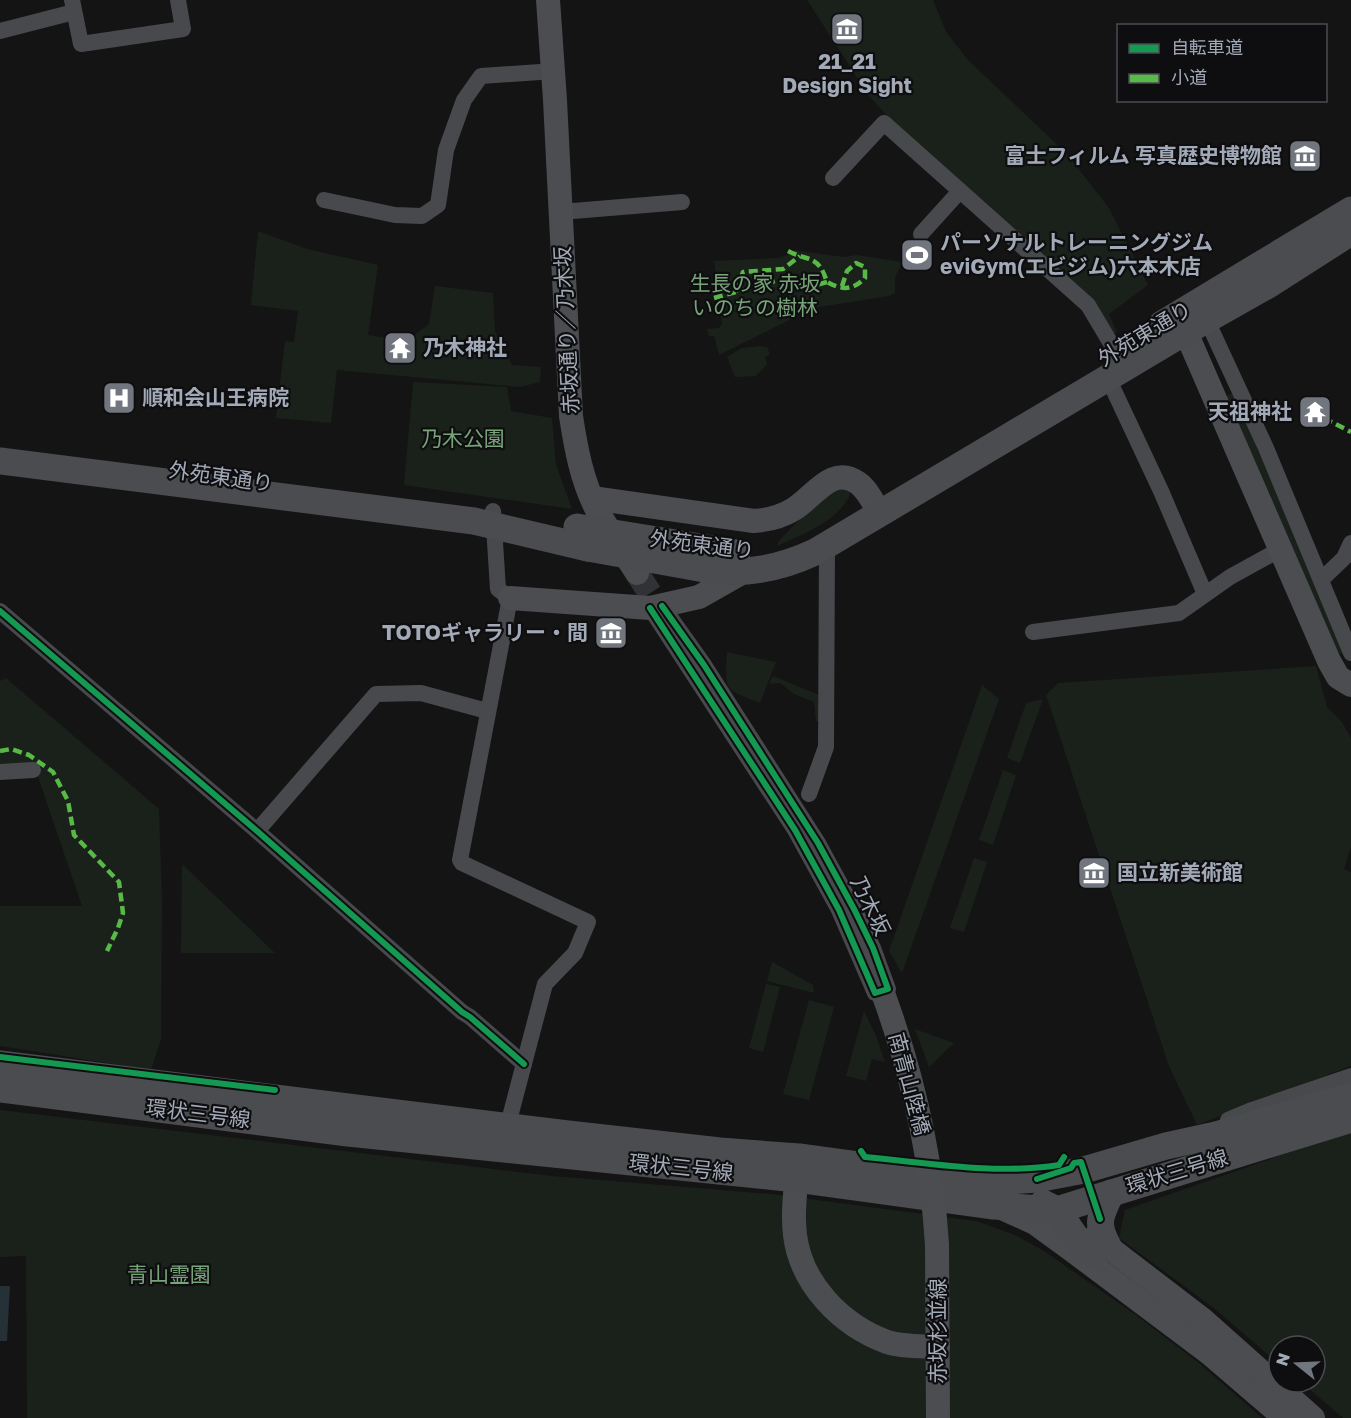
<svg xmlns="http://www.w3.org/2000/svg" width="1351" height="1418" viewBox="0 0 1351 1418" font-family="'Golos Text','Noto Sans JP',sans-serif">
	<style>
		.green { fill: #1a211b }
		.water { fill: #263037 }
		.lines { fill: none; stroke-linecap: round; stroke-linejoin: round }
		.secondary-tunnel { stroke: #313235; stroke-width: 24; stroke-dasharray: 24 12; stroke-linecap: butt }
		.street { stroke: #48494d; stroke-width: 16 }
		.secondary { stroke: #4b4d51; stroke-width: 24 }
		.primary { stroke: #4b4c4f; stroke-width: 27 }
		.secondary-bridge { stroke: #4b4d51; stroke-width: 24 }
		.primary-bridge { stroke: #4b4c4f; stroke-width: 27 }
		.quiet { stroke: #58b947; stroke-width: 4.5; stroke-dasharray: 9 4.5; stroke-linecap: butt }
		.cycleway-casing { stroke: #0e0e10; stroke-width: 10 }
		.cycleway { stroke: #139951; stroke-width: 6 }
		.labels { text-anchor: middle; stroke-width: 4.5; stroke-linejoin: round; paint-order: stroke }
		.poi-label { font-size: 21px; font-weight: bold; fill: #a3aab7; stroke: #0e0e10; text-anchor: start }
		.park-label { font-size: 21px; fill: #78a47a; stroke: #0e0e10 }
		.street-label { font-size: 21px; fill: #a3aab7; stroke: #0e0e10 }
	</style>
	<rect width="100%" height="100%" fill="#141414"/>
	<g class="green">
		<path d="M807 0H933L946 32 969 61 1067 154 1109 208 1148 285 1109 314 1117 332 1109 337 896 125 869 96Z"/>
		<path d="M258 231 307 249 378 265 368 335 407 341 429 324 435 286 493 293 495 331 512 365 541 367 540 382 520 387 337 370 331 423 276 418 285 341 294 342 298 311 251 305Z"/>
		<path d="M794 250 843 257 857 255 902 262 895 278V293L889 296 813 308 719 355 714 336H709L707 329 719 328 722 324 714 261 779 258 793 253Z"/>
		<path d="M759 346 767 347 770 354 765 357 767 364 756 376 735 377 727 357 742 348Z"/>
		<path d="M413 382 507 387 511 411 552 418 556 465 572 509 404 485Z"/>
		<path d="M1234 393 1344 653 1335 655 1223 397Z"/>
		<path d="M847 486 850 495C837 522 803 534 777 546L779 541 830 487Z"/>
		<path d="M727 652 776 662 760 703C723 688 725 692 727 652Z"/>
		<path d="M1316 666 1327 707 1342 722 1351 738V847L1344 869 1351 872V1066L1197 1125 1169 1066 1046 695 1058 683Z"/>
		<path d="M773 676 819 695 822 721H816L814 702 794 694 780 683 769 684Z"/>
		<path d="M6 678 159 809 162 903 161 1039 151 1070 0 1046V906H82L35 768 0 771V681Z"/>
		<path d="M982 685 999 699 902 973 889 951Z"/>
		<path d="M1043 699 1020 763 1007 758 1026 703Z"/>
		<path d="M1003 770 1016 775 993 845 979 840Z"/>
		<path d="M974 858 987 862 964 932 950 928Z"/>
		<path d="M182 864 275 953H181Z"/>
		<path d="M772 962 813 985 814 993 767 981Z"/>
		<path d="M766 984 780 987 763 1052 749 1048Z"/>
		<path d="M809 1000 834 1007 809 1100 783 1094Z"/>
		<path d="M864 1011 876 1036 885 1062 872 1059 866 1081 846 1076Z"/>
		<path d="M915 1029 954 1043 929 1067Z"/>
		<path d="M0 1110 552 1176 771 1194 976 1221 1015 1235 1044 1251 1136 1315 1199 1363 1262 1418H27L26 1256 0 1257Z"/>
		<path d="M1351 1131V1418H1343L1301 1382H1315V1346H1279V1364L1215 1309 1119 1238 1125 1210Z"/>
	</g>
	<path class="water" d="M0 1286H10L7 1341H0Z"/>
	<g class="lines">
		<path class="secondary-tunnel" d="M637 573 669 623"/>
		<g class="street">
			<path d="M72 0 81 44 183 29 178 0"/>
			<path d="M0 31 74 12"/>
			<path d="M833 178 884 123 1088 305 1116 352 1108 378 1161 491 1205 594"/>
			<path d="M324 200 395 215 422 216 438 205 446 150 464 100 481 76 554 71"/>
			<path d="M561 212 682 202"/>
			<path d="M921 234 960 191"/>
			<path d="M1200 318 1206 319 1211 329 1266 448 1351 653"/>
			<path d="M493 511 498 589 510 598 460 860 462 863 588 922 575 953 545 984 511 1113 508 1127 513 1131"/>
			<path d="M1321 580 1344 558 1351 543"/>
			<path d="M650 608 795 830 839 910 875 993 888 989 873 948 854 909 818 843 704 665 662 606"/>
			<path d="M0 611 257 831 462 1012 470 1017 524 1064"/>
			<path d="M1033 632 1179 613 1230 577 1281 549"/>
			<path d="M0 772 33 770"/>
			<path d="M809 794 826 747 827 545"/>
			<path d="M257 831 376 694 421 693 487 711"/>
			<path d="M1228 1120 1252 1110 1351 1076"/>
		</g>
		<g class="secondary">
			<path d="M548 0 555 100 571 416C576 449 582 481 597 510 609 532 624 552 637 573"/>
			<path d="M1178 314 1329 661 1338 677 1351 685"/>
			<path d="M592 498 754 521C769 520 781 517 794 509 814 497 832 464 858 483 868 490 874 504 880 514"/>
			<path d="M510 598 650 608 699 597 743 572"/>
			<path d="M799 1161C796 1184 792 1211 795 1235 801 1284 841 1325 887 1342 903 1347 921 1346 938 1347"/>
			<path d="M1004 1209 1035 1223 1072 1250 1209 1353 1285 1418"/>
			<path d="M1095 1237 1202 1319 1313 1418"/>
			<path d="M937 1245 938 1418"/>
		</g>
		<g class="primary">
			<path d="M1162 324 1351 210"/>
			<path d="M0 461 474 521 588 548"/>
			<path d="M710 570C747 575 781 568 815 552L1185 332 1270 284 1351 232"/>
			<path d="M0 1064 568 1134 720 1151 799 1157 902 1171 1010 1181 1037 1179 1084 1170 1166 1146 1216 1135 1351 1096"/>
			<path d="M0 1089 348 1133 797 1179 994 1206 1057 1210 1351 1119"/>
			<path d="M1043 1203 1057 1210 1081 1245 1093 1254"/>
			<path d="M1109 1248C1095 1223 1100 1217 1111 1193"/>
		</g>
		<path class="secondary-bridge" d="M884 996C913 1076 932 1159 937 1245"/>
		<g class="primary-bridge">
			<path d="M577 527 737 553"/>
			<path d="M588 548 710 570"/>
		</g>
		<g class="quiet">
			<path d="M788 251C809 262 818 254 827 282 842 290 852 291 865 278V267L856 263 847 271 841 289"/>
			<path d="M736 292 743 272 783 269 800 256"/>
			<path d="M714 298 775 281 810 287 827 282"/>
			<path d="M1324 418 1351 432"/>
			<path d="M0 751 11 749 29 755 53 772 68 801 74 835 119 882 123 913 118 928 107 951"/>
		</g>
		<defs>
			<g id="cycleway">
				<path d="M650 608 795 830 839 910 875 993 888 989 873 948 854 909 818 843 704 665 662 606"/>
				<path d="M0 611 257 831 462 1012 470 1017 524 1064"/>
				<path d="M0 1057 275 1090"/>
				<path d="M861 1151 865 1157C930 1163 994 1175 1059 1165L1064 1157"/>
				<path d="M1037 1179 1071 1168 1074 1163 1081 1162 1100 1219"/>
			</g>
		</defs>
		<use href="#cycleway" class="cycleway-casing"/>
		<use href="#cycleway" class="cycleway"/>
	</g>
	<defs>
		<symbol id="museum-square" viewBox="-11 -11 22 22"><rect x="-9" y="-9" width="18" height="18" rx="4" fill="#71767e" stroke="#0e0e10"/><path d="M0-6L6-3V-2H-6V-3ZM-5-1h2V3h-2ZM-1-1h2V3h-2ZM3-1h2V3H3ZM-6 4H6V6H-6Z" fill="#fff"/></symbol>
		<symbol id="stadium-square" viewBox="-11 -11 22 22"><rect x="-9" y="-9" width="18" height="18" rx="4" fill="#71767e" stroke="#0e0e10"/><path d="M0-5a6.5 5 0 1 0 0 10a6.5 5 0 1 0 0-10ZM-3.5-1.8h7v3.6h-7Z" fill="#fff"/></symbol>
		<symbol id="temple-square" viewBox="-11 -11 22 22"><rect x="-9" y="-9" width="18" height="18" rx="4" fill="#71767e" stroke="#0e0e10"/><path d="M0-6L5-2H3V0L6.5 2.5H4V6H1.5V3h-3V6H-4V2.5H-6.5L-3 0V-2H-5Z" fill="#fff"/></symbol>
		<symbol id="hospital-square" viewBox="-11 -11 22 22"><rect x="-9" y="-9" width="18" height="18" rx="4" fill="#71767e" stroke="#0e0e10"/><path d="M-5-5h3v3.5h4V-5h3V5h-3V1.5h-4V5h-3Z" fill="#fff"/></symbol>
	</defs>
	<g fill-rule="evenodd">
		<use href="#museum-square" x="828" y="10" width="38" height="38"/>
		<use href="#museum-square" x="1286" y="137" width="38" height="38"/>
		<use href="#stadium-square" x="898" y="236" width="38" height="38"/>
		<use href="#temple-square" x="381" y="329" width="38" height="38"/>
		<use href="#hospital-square" x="100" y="379" width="38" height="38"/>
		<use href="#temple-square" x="1296" y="393" width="38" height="38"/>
		<use href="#museum-square" x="592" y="614" width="38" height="38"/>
		<use href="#museum-square" x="1075" y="854" width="38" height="38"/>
	</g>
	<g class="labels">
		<g class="poi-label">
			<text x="847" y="69" text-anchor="middle">21_21<tspan x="847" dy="24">Design Sight</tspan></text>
			<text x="1282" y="163" text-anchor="end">富士フィルム 写真歴史博物館</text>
			<text x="940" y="250">パーソナルトレーニングジム<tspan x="940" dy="24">eviGym(エビジム)六本木店</tspan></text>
			<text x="423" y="355">乃木神社</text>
			<text x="142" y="405">順和会山王病院</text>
			<text x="1292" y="419" text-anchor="end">天祖神社</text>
			<text x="588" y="640" text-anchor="end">TOTOギャラリー・間</text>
			<text x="1117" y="880">国立新美術館</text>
		</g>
		<g class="park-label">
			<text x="755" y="291">生長の家 赤坂<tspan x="755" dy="24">いのちの樹林</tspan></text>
			<text x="463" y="446">乃木公園</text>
			<text x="169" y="1282">青山霊園</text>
		</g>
		<g class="street-label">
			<text transform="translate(567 330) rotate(-93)" y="7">赤坂通り／乃木坂</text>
			<text transform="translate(1145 334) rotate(-31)" y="7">外苑東通り</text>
			<text transform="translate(221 477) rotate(8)" y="7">外苑東通り</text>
			<text transform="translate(702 545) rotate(7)" y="7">外苑東通り</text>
			<text transform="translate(870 906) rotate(64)" y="7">乃木坂</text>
			<text transform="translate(909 1084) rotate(75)" y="7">南青山陸橋</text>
			<text transform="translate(198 1114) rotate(7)" y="7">環状三号線</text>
			<text transform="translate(681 1168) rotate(6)" y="7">環状三号線</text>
			<text transform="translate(1177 1172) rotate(-17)" y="7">環状三号線</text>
			<text transform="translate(938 1331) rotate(-90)" y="7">赤坂杉並線</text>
		</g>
	</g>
	<rect x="1117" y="24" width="210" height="78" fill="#0e0e10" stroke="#4a4c53" stroke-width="1.5"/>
	<rect x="1129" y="44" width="30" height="9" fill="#139951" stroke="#4a4c53" stroke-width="1.5"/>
	<text x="1171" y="54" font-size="18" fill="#a3aab7">自転車道</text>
	<rect x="1129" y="74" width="30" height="9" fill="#58b947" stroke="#4a4c53" stroke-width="1.5"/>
	<text x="1171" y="84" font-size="18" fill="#a3aab7">小道</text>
	<g transform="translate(1297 1364) rotate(288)"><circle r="28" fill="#0e0e10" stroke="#4a4c53" stroke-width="1.5"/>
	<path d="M0-4.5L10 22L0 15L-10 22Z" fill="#71767e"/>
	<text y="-9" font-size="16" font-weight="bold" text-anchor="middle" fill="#a3aab7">N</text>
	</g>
</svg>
